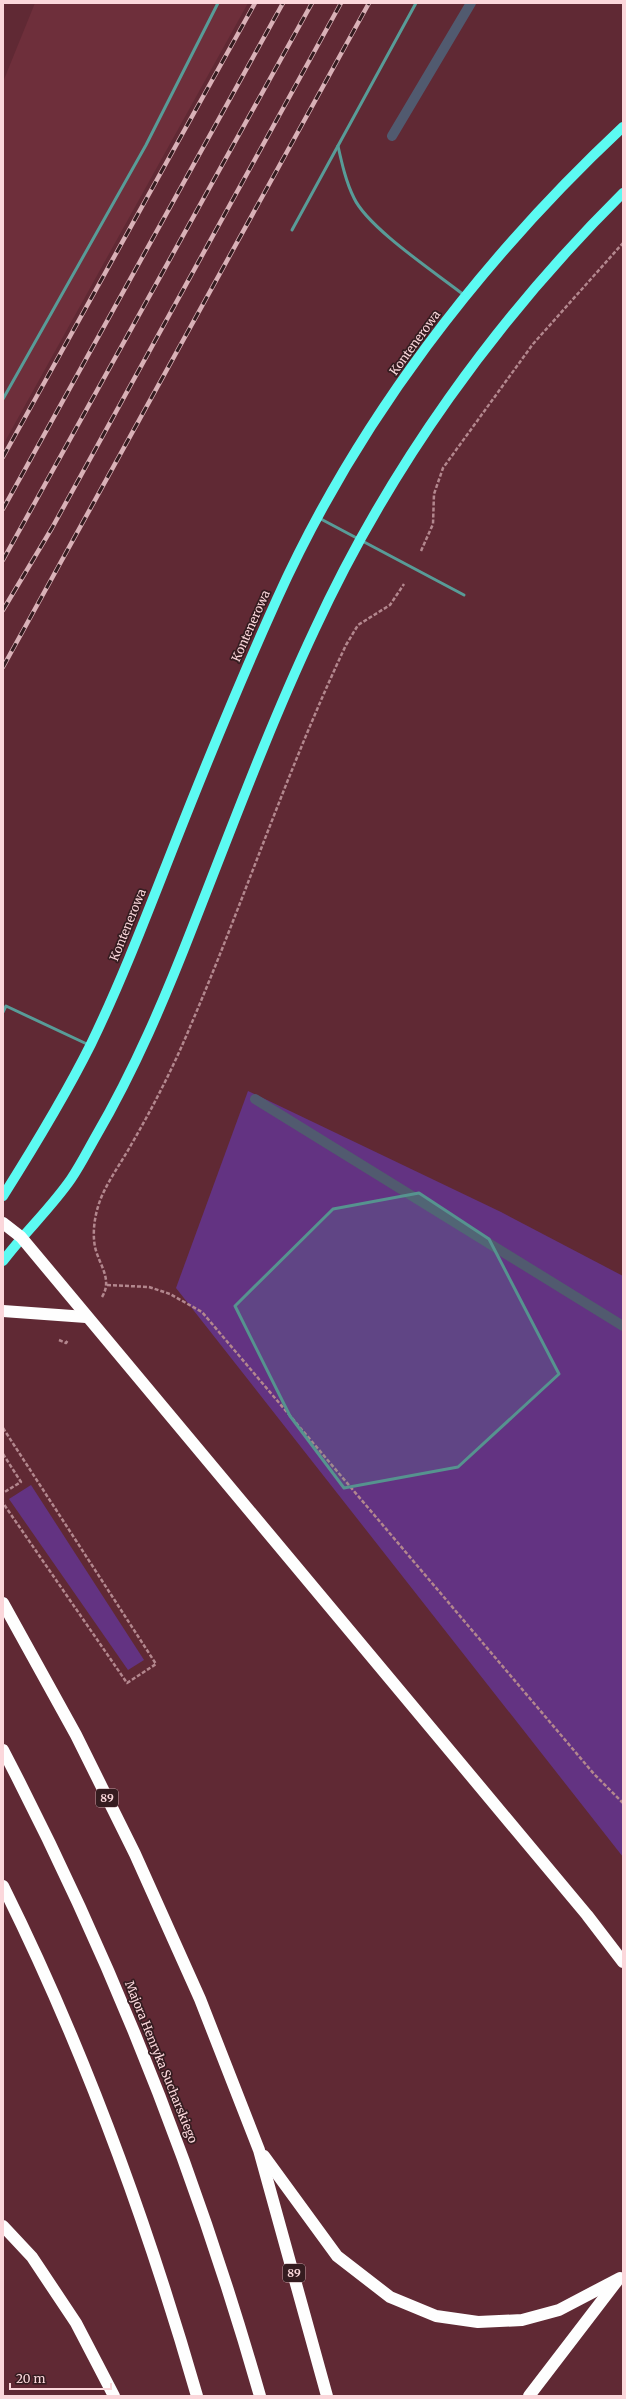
<svg xmlns="http://www.w3.org/2000/svg" width="626" height="2399" viewBox="0 0 626 2399" font-family="Merriweather,serif">
	<style>
		.built { fill: #6e2f3b }
		.green { fill: #633382 }
		.lines { fill: none; stroke-linecap: round; stroke-linejoin: round }
		.stream { stroke: #515a6f; stroke-width: 10 }
		.path { stroke: #b3878e; stroke-width: 2.5; stroke-dasharray: 4 2; stroke-linecap: butt }
		.lane { stroke: #589c98; stroke-width: 3 }
		.primary { stroke: #5cfaf2; stroke-width: 10 }
		.highway { stroke: #fefefe; stroke-width: 12 }
		.rail-casing { stroke: #d9b1b7; stroke-width: 4.5 }
		.rail { stroke: #351c20; stroke-width: 3; stroke-dasharray: 9; stroke-linecap: butt }
		.marked { fill: #56938f; fill-opacity: 0.2; stroke: #56938f; stroke-width: 3; stroke-linejoin: round }
		.labels { text-anchor: middle; stroke-width: 3.5; stroke-linejoin: round; paint-order: stroke }
		.shield { fill: #351c20; stroke: #c09fa3; stroke-width: 1 }
		.shield-label { font-size: 11px; font-weight: bold; fill: #fbd7db }
		.street-label { font-size: 12px; fill: #fbd7db; stroke: #351c20 }
	</style>
	<rect width="100%" height="100%" fill="#602934"/>
	<path class="built" d="M35 3H248L3 445V82Z"/>
	<g class="green">
		<path d="M248 1091 501 1212 623 1276V1857L176 1288Z"/>
		<path d="M31 1485 144 1660 128 1670 9 1499Z"/>
	</g>
	<g class="lines">
		<g class="stream">
			<path d="M392 136 471 3"/>
			<path d="M255 1099 623 1326"/>
		</g>
		<g class="path">
			<path d="M421 551 433 524 434 494 443 468 533 344 623 243"/>
			<path d="M107 1285 149 1287 170 1294 202 1312 594 1774 623 1803"/>
			<path d="M102 1297C113 1279 99 1265 95 1247 92 1231 95 1213 101 1198 109 1179 121 1163 131 1145 153 1107 173 1068 190 1027 244 901 287 770 346 645L358 625 390 605 404 584"/>
			<path d="M59 1340 66 1343 68 1340"/>
			<path d="M3 1428 156 1664 127 1683 3 1503"/>
			<path d="M3 1454 21 1482 3 1493"/>
		</g>
		<g class="lane">
			<path d="M338 146C342 164 346 182 354 198 368 228 436 273 464 295"/>
			<path d="M292 230 416 3"/>
			<path d="M3 399 146 145 218 3"/>
			<path d="M319 518 464 595"/>
			<path d="M3 1012 6 1006 89 1045"/>
		</g>
		<g class="primary">
			<path d="M3 1196C34 1147 65 1096 91 1044 122 980 147 914 173 848 206 764 240 681 277 599 357 421 481 260 623 127"/>
			<path d="M3 1261C24 1233 51 1208 71 1179 80 1166 88 1150 96 1136 135 1069 165 998 193 926 232 827 269 727 314 631 389 468 496 319 623 193"/>
		</g>
		<g class="highway">
			<path d="M3 1223 21 1237 587 1915 623 1962"/>
			<path d="M3 1311 86 1317"/>
			<path d="M3 1603 76 1735 135 1854 200 1999 259 2150 327 2396"/>
			<path d="M3 1750C111 1957 196 2172 260 2396"/>
			<path d="M3 1886C84 2049 147 2222 197 2396"/>
			<path d="M264 2156 337 2256 390 2297 436 2316 478 2322 522 2320 559 2310 620 2278"/>
			<path d="M3 2226 32 2257 76 2323 114 2396"/>
			<path d="M529 2396 617 2281"/>
		</g>
		<defs>
			<g id="rail">
				<path d="M3 457 255 3"/>
				<path d="M3 509 283 3"/>
				<path d="M3 560 312 3"/>
				<path d="M3 610 52 528 341 3"/>
				<path d="M3 667 369 3"/>
			</g>
		</defs>
		<use href="#rail" class="rail-casing"/>
		<use href="#rail" class="rail"/>
	</g>
	<path class="marked" d="M419 1193 489 1239 559 1374 458 1467 344 1488 290 1416 235 1306 333 1209Z"/>
	<g class="labels">
		<g class="shield">
			<rect x="96" y="1789" width="22" height="18" rx="3"/>
			<rect x="283" y="2264" width="22" height="18" rx="3"/>
		</g>
		<g class="shield-label">
			<text x="107" y="1802">89</text>
			<text x="294" y="2277">89</text>
		</g>
		<g class="street-label">
			<text transform="translate(415 343) rotate(-54)" y="4">Kontenerowa</text>
			<text transform="translate(251 626) rotate(-66)" y="4">Kontenerowa</text>
			<text transform="translate(128 925) rotate(-68)" y="4">Kontenerowa</text>
			<text transform="translate(161 2062) rotate(68)" y="4">Majora Henryka Sucharskiego</text>
		</g>
	</g>
	<rect width="626" height="2399" fill="none" stroke="#fbd7db" stroke-width="8"/>
	<path d="M10 2383v6h101v-6" fill="none" stroke="#fbd7db" stroke-width="2"/>
	<text x="16" y="2383" font-size="12" fill="#fbd7db" stroke="#351c20" stroke-width="3" paint-order="stroke">20 m</text>
</svg>
